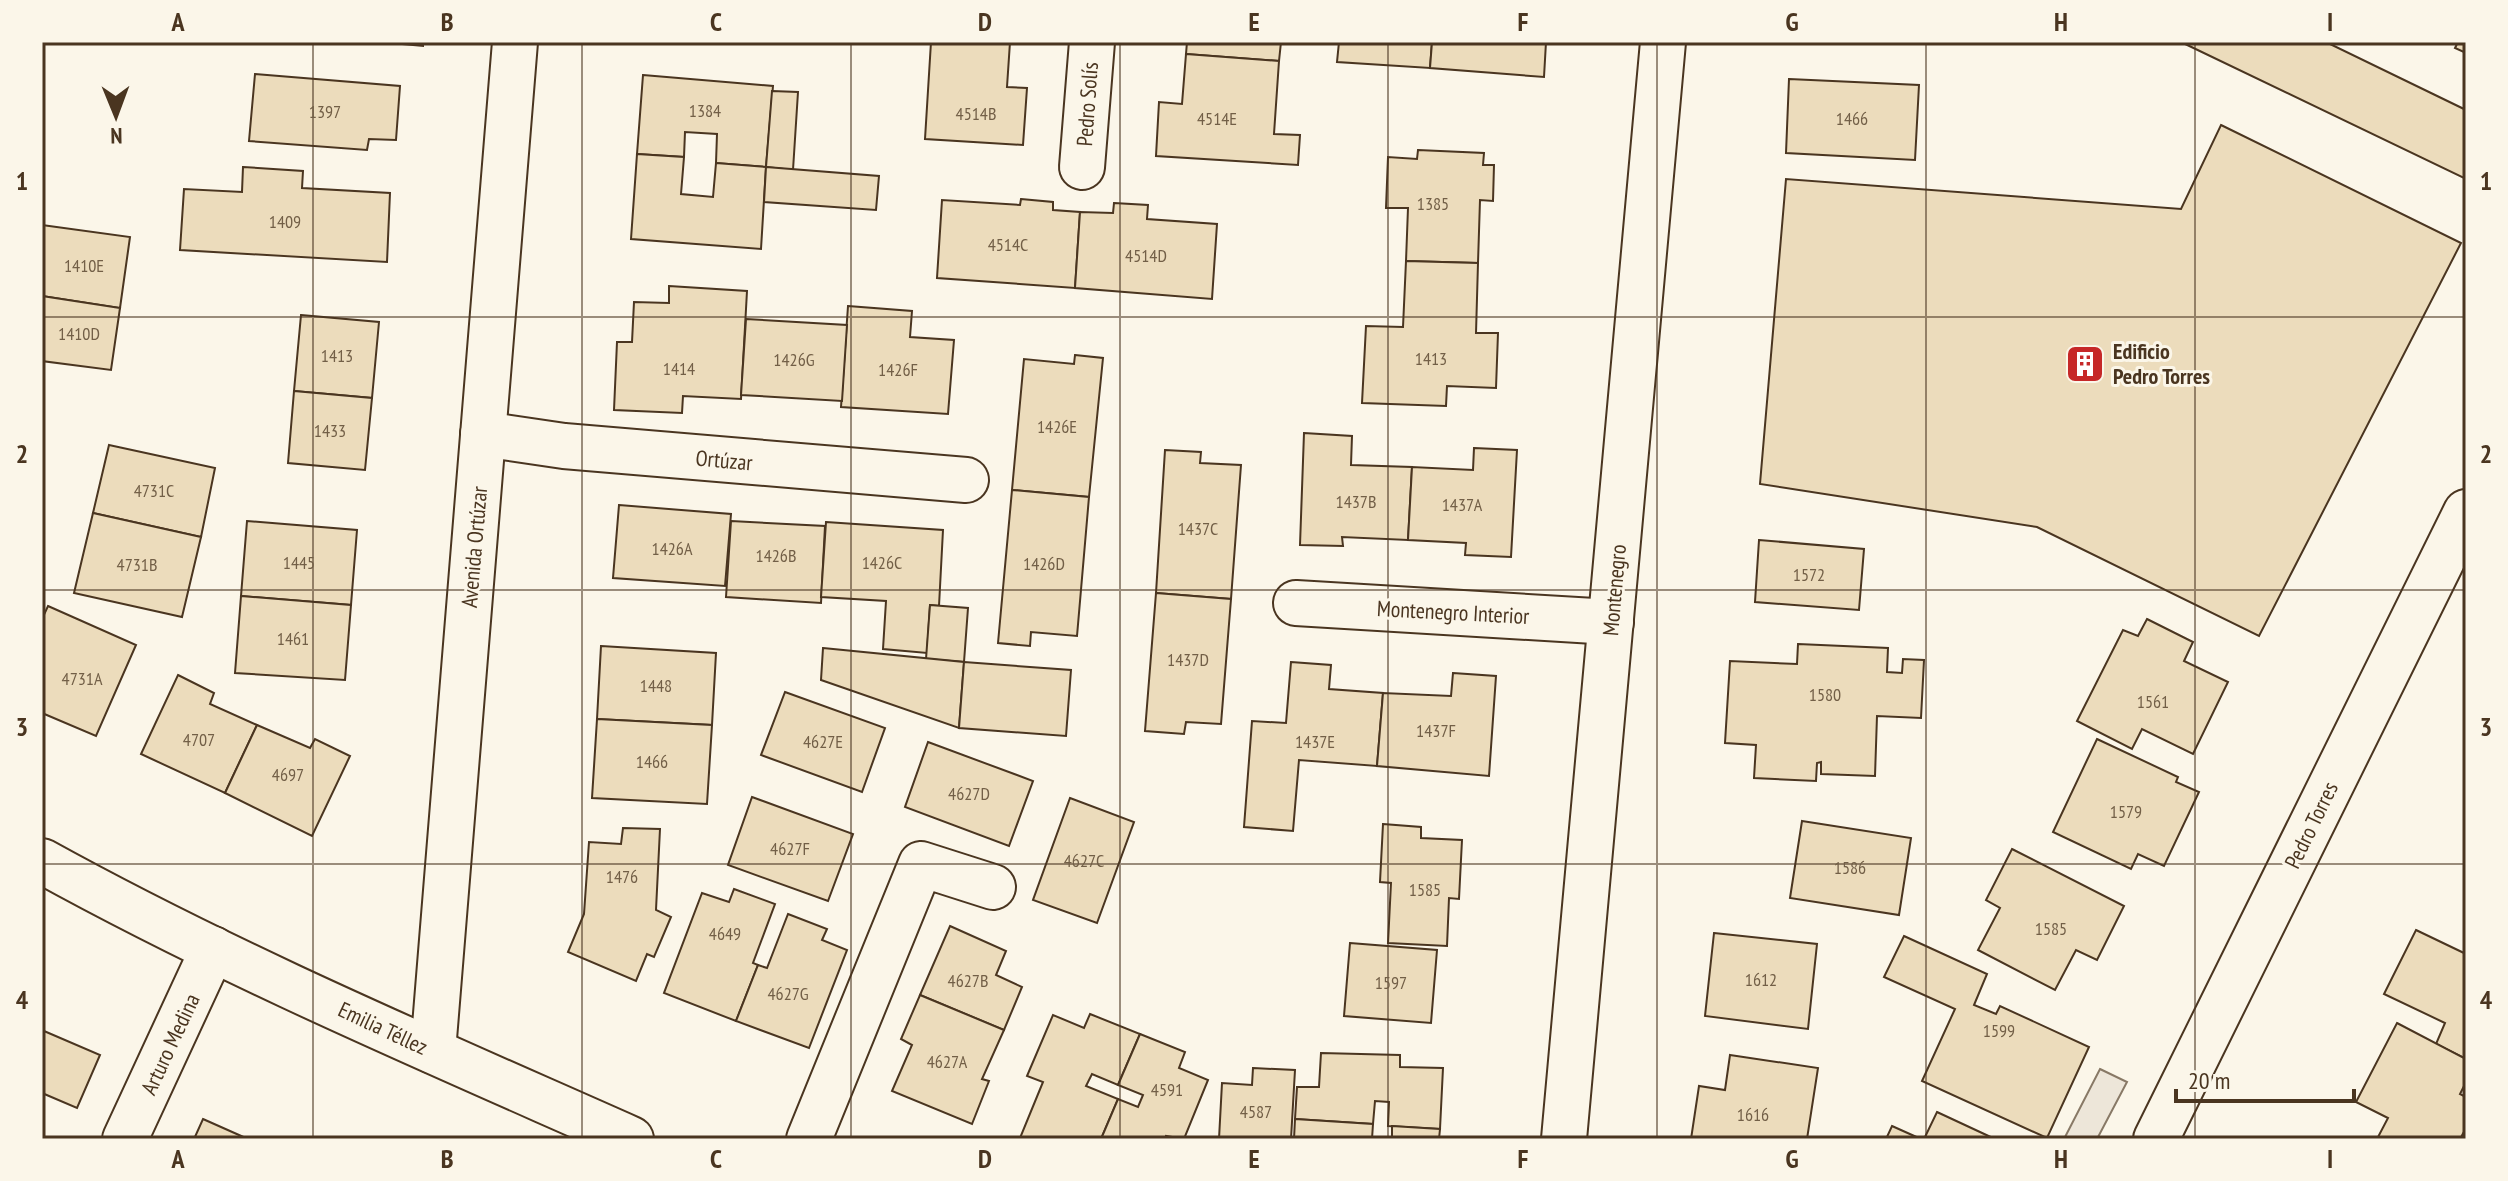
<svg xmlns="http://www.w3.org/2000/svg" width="2508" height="1181" viewBox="0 0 2508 1181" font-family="'PT Sans Narrow',sans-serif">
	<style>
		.green { fill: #ede6d9; stroke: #887966; stroke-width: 2 }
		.building { fill: #ecdcbc; stroke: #4a3520; stroke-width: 2 }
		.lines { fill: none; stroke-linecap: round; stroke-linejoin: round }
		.minor-casing { stroke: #4a3520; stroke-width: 48 }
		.minor { stroke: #fbf6e9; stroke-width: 44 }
		.grid { fill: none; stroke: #4a3520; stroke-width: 2; stroke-opacity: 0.55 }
		.labels { text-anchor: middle; stroke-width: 6; stroke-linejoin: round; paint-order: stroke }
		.number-label { font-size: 18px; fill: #725f47 }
		.street-label { font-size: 22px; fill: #4a3520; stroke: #fbf6e9 }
		.poi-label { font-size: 22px; font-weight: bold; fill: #4a3520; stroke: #fbf6e9; text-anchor: start }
		.neatline { fill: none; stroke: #4a3520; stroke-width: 3 }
		.grid-label { font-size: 26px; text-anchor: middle; font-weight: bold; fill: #4a3520 }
	</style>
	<rect width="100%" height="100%" fill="#fbf6e9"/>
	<path class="green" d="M2100 1069 2127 1082 2097 1139H2064Z"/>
	<g class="building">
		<path d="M380 42H423V46Z"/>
		<path d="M931 42H1010L1007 87 1027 88 1023 145 925 139Z"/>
		<path d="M1187 42H1281L1279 61 1186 54Z"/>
		<path d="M1339 42H1432L1430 68 1337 62Z"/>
		<path d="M1432 42H1546L1544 77 1430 68Z"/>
		<path d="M2181 42H2326L2466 110V179Z"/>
		<path d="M2458 42H2466V53L2455 48Z"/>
		<path d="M1186 54 1279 61 1274 134 1300 135 1298 165 1156 156 1159 102 1182 104Z"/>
		<path d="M255 74 400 86 396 140 369 139 367 150 249 141Z"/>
		<path d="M643 75 773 86 766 167 716 163 717 134 685 132 684 157 637 154Z"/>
		<path d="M1789 79 1919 85 1915 160 1786 153Z"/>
		<path d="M772 91 798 92 793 170 766 167Z"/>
		<path d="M2221 125 2461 243 2259 636 2037 527 1760 484 1786 179 2181 209Z"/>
		<path d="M1418 150 1484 153 1483 165H1494L1493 201 1480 200 1478 263 1406 261 1408 208H1386L1388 157 1417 159Z"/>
		<path d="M637 154 684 157 681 194 713 197 716 163 766 167 761 249 631 239Z"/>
		<path d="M243 167 303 171 302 188 390 193 387 262 180 250 184 189 242 192Z"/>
		<path d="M766 167 879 176 876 210 764 202Z"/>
		<path d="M1021 199 1053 202V210L1080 212 1075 288 937 278 942 200 1020 205Z"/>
		<path d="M1114 203 1148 205 1147 219 1217 224 1212 299 1075 288 1080 212 1113 213Z"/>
		<path d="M42 225 130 237 120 308 42 296Z"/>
		<path d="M1406 261 1478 263 1476 333H1498L1496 388 1447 386 1446 406 1362 403 1366 326 1403 327Z"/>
		<path d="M669 286 747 291 741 399 683 396 682 413 614 410 617 342H632L634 302 669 303Z"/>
		<path d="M42 296 120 308 111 370 42 361Z"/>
		<path d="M848 306 912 311 910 337 954 340 948 414 841 407Z"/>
		<path d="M301 315 379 322 372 398 294 391Z"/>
		<path d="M746 319 847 325 842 401 741 395Z"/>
		<path d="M1075 355 1103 358 1089 497 1012 490 1024 359 1074 364Z"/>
		<path d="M294 391 372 398 365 470 288 463Z"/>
		<path d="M1304 433 1352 436 1351 465 1412 467 1408 540 1342 537 1343 546 1300 545Z"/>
		<path d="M109 445 215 468 201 537 93 513Z"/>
		<path d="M1474 448 1517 450 1511 557 1465 555 1466 543 1408 540 1412 467 1473 470Z"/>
		<path d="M1165 450 1201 452 1200 463 1241 465 1231 599 1156 593Z"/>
		<path d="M1012 490 1089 497 1077 636 1031 632 1030 646 998 643Z"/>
		<path d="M619 505 731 514 725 586 613 578Z"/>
		<path d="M93 513 201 537 182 617 74 593Z"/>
		<path d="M247 521 357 530 351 605 241 596Z"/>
		<path d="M731 521 825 526 821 603 726 597Z"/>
		<path d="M826 522 943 530 939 606 930 605 927 653 883 649 886 601 821 597Z"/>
		<path d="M1759 540 1864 549 1859 610 1755 602Z"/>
		<path d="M1156 593 1231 599 1221 724 1186 722 1184 734 1145 731Z"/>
		<path d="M241 596 351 605 345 680 235 673Z"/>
		<path d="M930 605 968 608 964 662 926 659Z"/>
		<path d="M48 606 136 645 96 736 42 713V619Z"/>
		<path d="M2147 619 2193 642 2184 661 2228 682 2193 754 2142 729 2132 749 2077 721 2123 630 2138 636Z"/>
		<path d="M1798 644 1888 648 1887 672 1902 673 1903 659 1924 660 1921 718 1877 716 1875 776 1821 774V762L1817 763 1816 781 1754 778 1756 745 1725 743 1730 661 1797 664Z"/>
		<path d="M601 646 716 653 712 725 597 719Z"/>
		<path d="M823 648 964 662 959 728 821 680Z"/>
		<path d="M964 662 1071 670 1066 736 959 728Z"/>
		<path d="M1291 662 1331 665 1329 689 1383 693 1377 766 1299 760 1293 831 1244 827 1252 721 1286 723Z"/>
		<path d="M1453 673 1496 676 1489 776 1377 766 1383 693 1451 696Z"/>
		<path d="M178 675 214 693 210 704 257 725 225 793 141 754Z"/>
		<path d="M785 692 885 728 862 792 761 755Z"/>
		<path d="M597 719 712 725 707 804 592 798Z"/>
		<path d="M257 725 310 748 315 739 350 756 312 836 225 793Z"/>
		<path d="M2097 739 2178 777 2176 782 2199 792 2164 866 2138 854 2131 869 2053 832Z"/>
		<path d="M928 742 1033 781 1009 846 905 807Z"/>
		<path d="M752 797 853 834 828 901 728 865Z"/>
		<path d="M1070 798 1134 822 1097 923 1033 900Z"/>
		<path d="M1802 821 1911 838 1899 915 1790 898Z"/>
		<path d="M1383 824 1421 827V838L1462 840 1459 899 1449 898 1447 946 1388 943 1391 883 1380 882Z"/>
		<path d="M623 828 660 829 656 910 671 917 654 957 647 954 636 981 568 952 584 914 589 842 621 844Z"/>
		<path d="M2012 849 2124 906 2097 960 2076 950 2055 990 1978 950 2000 908 1986 900Z"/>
		<path d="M734 889 775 904 753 963 758 965 736 1021 664 993 702 893 729 902Z"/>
		<path d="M788 914 827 929 822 940 847 950 809 1048 736 1021 758 965 767 968Z"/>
		<path d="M950 926 1006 951 996 975 1022 987 1004 1030 920 995Z"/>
		<path d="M2416 930 2466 954V1059L2436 1044 2445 1023 2384 994Z"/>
		<path d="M1714 933 1817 944 1808 1029 1705 1016Z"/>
		<path d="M1904 936 1987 974 1974 1005 1996 1014 2000 1006 2089 1047 2047 1138 1922 1081 1955 1009 1884 977Z"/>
		<path d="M1350 943 1437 950 1431 1023 1344 1016Z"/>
		<path d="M920 995 1004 1030 982 1079 989 1081 972 1124 892 1091 912 1045 901 1039Z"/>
		<path d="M1090 1014 1140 1034 1118 1085 1092 1074 1086 1086 1118 1099 1101 1139 1020 1138 1043 1082 1027 1076 1053 1015 1084 1028Z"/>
		<path d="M2397 1023 2466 1059V1082L2460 1094 2466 1097V1128L2460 1139H2377L2388 1118 2356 1102Z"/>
		<path d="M44 1031 100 1055 77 1108 42 1093Z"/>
		<path d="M1140 1034 1185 1052 1179 1068 1208 1080 1184 1139 1166 1136 1165 1139H1101L1118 1099 1138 1107 1143 1095 1118 1085Z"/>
		<path d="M1321 1053 1400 1055V1067L1443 1068 1440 1129 1388 1126 1389 1102 1375 1101 1373 1124 1295 1119 1297 1087H1319Z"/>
		<path d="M1730 1055 1818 1068 1807 1139H1691L1699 1086 1725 1090Z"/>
		<path d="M1253 1068 1295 1070 1291 1139H1219L1222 1083 1252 1085Z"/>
		<path d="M1937 1112 1995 1139H1924Z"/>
		<path d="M203 1119 248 1139H194Z"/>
		<path d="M1295 1119 1373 1124 1372 1139H1294Z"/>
		<path d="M1392 1126 1440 1129 1439 1139H1392Z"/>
		<path d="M1892 1126 1921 1139H1886Z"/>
	</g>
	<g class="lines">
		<defs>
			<g id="minor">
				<path d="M1082 167 1092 42"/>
				<path d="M483 434 564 446 966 480"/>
				<path d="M1296 603 1611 622"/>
				<path d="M42 861C232 966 433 1051 631 1139"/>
				<path d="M433 1051 515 42"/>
				<path d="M125 1139 213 949"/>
				<path d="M809 1139 921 864 993 887"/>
				<path d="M1564 1139 1663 42"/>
				<path d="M2156 1139 2466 512"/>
			</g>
		</defs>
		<use href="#minor" class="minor-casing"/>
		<use href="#minor" class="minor"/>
	</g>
	<path class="grid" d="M313 42V1139M582 42V1139M851 42V1139M1120 42V1139M1388 42V1139M1657 42V1139M1926 42V1139M2195 42V1139M42 317H2466M42 590H2466M42 864H2466"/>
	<defs>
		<symbol id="building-square" viewBox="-11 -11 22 22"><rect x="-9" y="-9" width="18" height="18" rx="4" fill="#c62828" stroke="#fbf6e9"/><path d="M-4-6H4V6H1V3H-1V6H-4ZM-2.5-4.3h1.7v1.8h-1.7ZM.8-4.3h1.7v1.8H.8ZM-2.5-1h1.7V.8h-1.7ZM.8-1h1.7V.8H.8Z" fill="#fff"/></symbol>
	</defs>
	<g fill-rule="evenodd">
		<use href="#building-square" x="2063" y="342" width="44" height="44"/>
	</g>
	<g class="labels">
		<g class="number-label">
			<text x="705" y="117">1384</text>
			<text x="325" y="118">1397</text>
			<text x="976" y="120">4514B</text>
			<text x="1217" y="125">4514E</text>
			<text x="1852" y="125">1466</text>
			<text x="1433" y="210">1385</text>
			<text x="285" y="228">1409</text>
			<text x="1008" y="251">4514C</text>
			<text x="1146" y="262">4514D</text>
			<text x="84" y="272">1410E</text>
			<text x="79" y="340">1410D</text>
			<text x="337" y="362">1413</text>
			<text x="1431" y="365">1413</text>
			<text x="794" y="366">1426G</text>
			<text x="679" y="375">1414</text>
			<text x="898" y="376">1426F</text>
			<text x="1057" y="433">1426E</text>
			<text x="330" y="437">1433</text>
			<text x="154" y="497">4731C</text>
			<text x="1356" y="508">1437B</text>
			<text x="1462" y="511">1437A</text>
			<text x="1198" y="535">1437C</text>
			<text x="672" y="555">1426A</text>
			<text x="776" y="562">1426B</text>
			<text x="299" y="569">1445</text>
			<text x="882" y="569">1426C</text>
			<text x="1044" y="570">1426D</text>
			<text x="137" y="571">4731B</text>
			<text x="1809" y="581">1572</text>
			<text x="293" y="645">1461</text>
			<text x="1188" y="666">1437D</text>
			<text x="82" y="685">4731A</text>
			<text x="656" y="692">1448</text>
			<text x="1825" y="701">1580</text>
			<text x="2153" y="708">1561</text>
			<text x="1436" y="737">1437F</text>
			<text x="199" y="746">4707</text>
			<text x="823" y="748">4627E</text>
			<text x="1315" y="748">1437E</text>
			<text x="652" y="768">1466</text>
			<text x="288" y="781">4697</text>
			<text x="969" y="800">4627D</text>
			<text x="2126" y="818">1579</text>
			<text x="790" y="855">4627F</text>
			<text x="1084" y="867">4627C</text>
			<text x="1850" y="874">1586</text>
			<text x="622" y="883">1476</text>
			<text x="1425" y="896">1585</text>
			<text x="2051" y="935">1585</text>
			<text x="725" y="940">4649</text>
			<text x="1761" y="986">1612</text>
			<text x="968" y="987">4627B</text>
			<text x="1391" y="989">1597</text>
			<text x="788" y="1000">4627G</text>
			<text x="1999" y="1037">1599</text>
			<text x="947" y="1068">4627A</text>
			<text x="1167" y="1096">4591</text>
			<text x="1256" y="1118">4587</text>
			<text x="1753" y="1121">1616</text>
		</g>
		<g class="street-label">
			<text transform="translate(1087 104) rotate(-86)" y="8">Pedro Solís</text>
			<text transform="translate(724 460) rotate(5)" y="8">Ortúzar</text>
			<text transform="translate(474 547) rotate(-85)" y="8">Avenida Ortúzar</text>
			<text transform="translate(1614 590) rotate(-85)" y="8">Montenegro</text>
			<text transform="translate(1453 612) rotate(3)" y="8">Montenegro Interior</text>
			<text transform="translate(2311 825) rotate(-64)" y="8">Pedro Torres</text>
			<text transform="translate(383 1028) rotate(25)" y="8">Emilia Téllez</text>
			<text transform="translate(170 1044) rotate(-65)" y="8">Arturo Medina</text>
		</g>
		<g class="poi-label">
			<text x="2113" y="359">Edificio<tspan x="2113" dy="25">Pedro Torres</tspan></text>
		</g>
	</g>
	<rect width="2508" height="1181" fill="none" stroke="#fbf6e9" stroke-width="88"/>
	<g transform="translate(116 116) rotate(179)" stroke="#fbf6e9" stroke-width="6" paint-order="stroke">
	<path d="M0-6L14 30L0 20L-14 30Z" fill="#4a3520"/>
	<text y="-12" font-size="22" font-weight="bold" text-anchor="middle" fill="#4a3520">N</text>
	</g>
	<path d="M2176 1089v12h178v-12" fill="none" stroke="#4a3520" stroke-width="4"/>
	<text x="2188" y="1089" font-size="24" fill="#4a3520" stroke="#fbf6e9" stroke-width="6" paint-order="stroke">20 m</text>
	<rect x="44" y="44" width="2420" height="1093" class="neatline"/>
	<g class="grid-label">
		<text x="178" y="31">A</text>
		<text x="447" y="31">B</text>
		<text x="716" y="31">C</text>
		<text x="985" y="31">D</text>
		<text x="1254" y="31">E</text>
		<text x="1523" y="31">F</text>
		<text x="1792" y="31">G</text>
		<text x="2061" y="31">H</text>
		<text x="2330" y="31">I</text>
		<text x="22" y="190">1</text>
		<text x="2486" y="190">1</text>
		<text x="22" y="463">2</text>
		<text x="2486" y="463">2</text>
		<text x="22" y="736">3</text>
		<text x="2486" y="736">3</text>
		<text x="22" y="1009">4</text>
		<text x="2486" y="1009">4</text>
		<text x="178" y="1168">A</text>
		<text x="447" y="1168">B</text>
		<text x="716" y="1168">C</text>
		<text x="985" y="1168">D</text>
		<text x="1254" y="1168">E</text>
		<text x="1523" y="1168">F</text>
		<text x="1792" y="1168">G</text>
		<text x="2061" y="1168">H</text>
		<text x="2330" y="1168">I</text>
	</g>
</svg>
